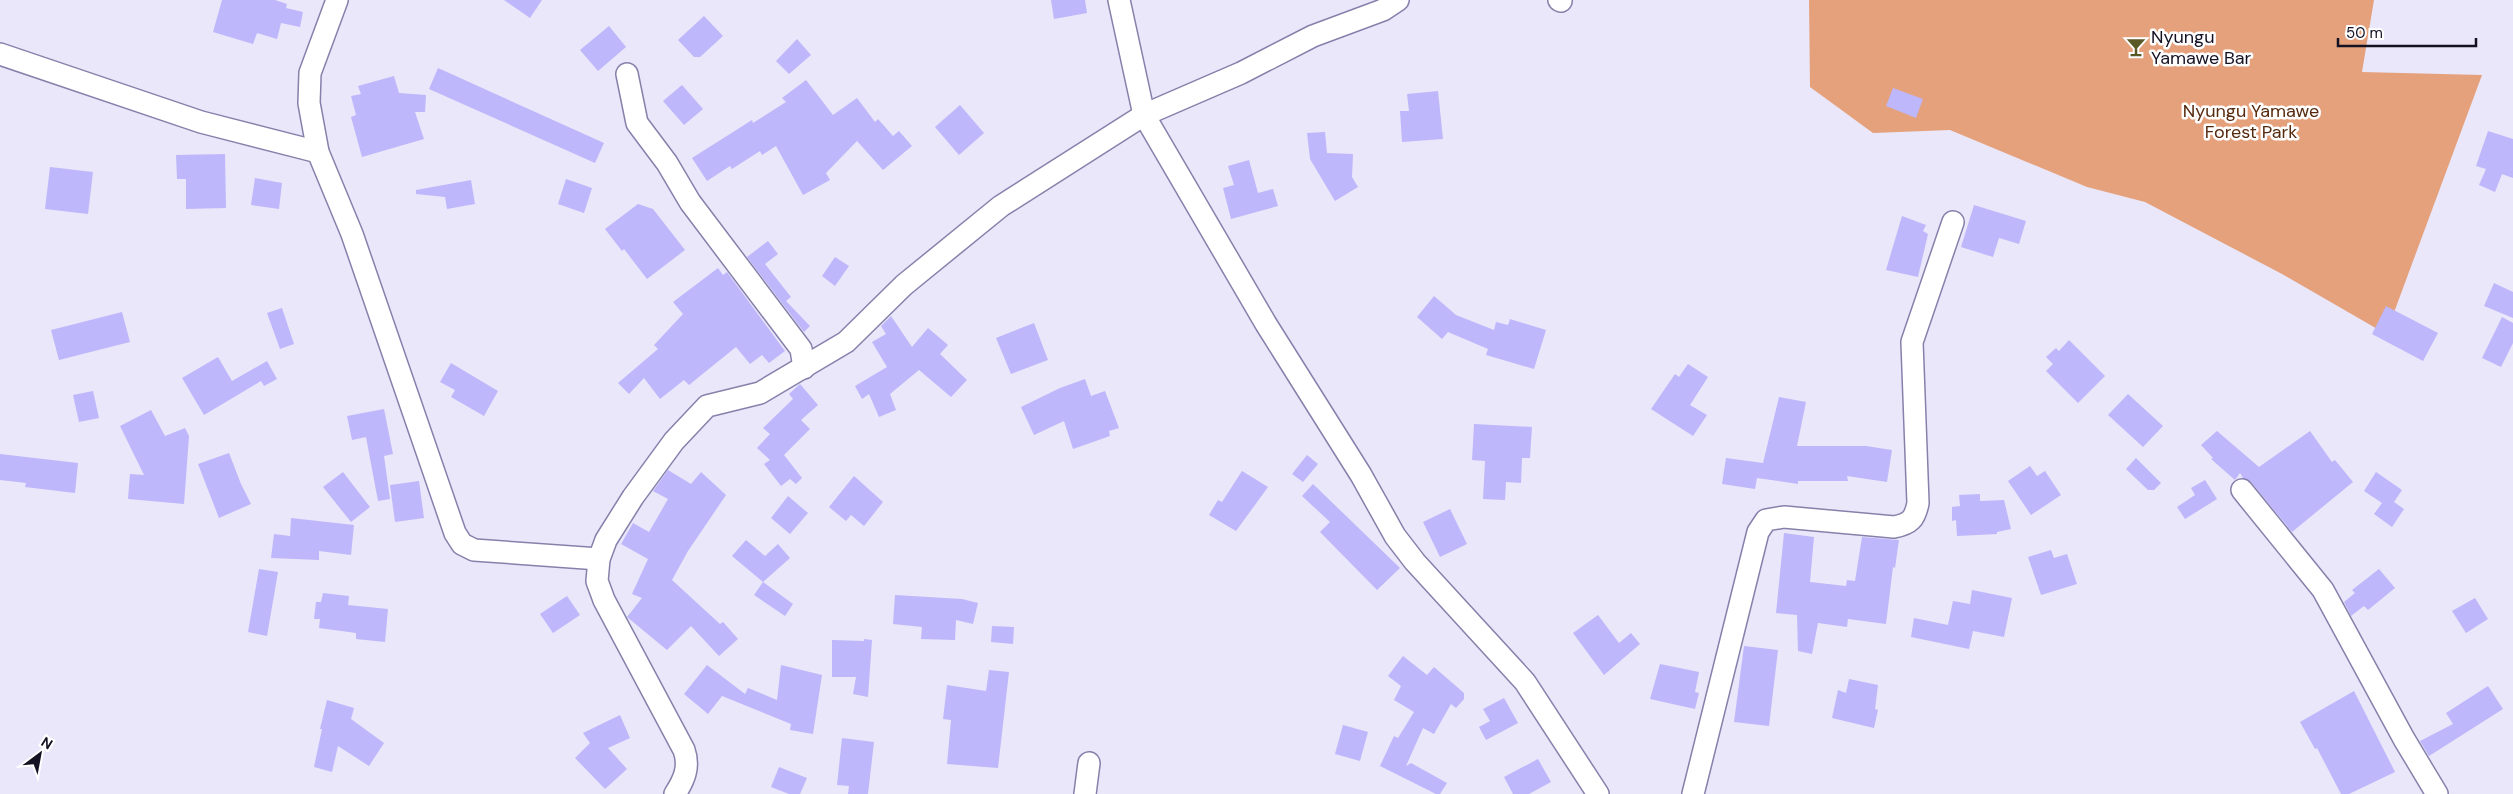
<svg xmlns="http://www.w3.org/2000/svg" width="2513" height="794" viewBox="0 0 2513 794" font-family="'DM Sans',sans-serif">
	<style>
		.forest { fill: #e5a17c }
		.building { fill: #bfb7fb }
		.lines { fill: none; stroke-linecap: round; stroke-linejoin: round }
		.minor-casing { stroke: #8681ab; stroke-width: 24 }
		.minor { stroke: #fff; stroke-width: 21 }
		.labels { text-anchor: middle; stroke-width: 5; stroke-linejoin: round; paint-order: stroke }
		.poi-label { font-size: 18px; fill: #141222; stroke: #fff; text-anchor: start }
		.park-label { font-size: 18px; fill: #55290e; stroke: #fff }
	</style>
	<rect width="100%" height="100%" fill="#e9e7f9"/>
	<path class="forest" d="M1809 0H2374L2362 72 2482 75 2386 334 2282 274 2145 202 2087 187 1950 130 1873 133 1810 87Z"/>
	<g class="building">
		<path d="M222 0H275L287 4 286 8 303 12 300 27 281 23 277 39 257 33 253 44 213 32Z"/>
		<path d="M504 0H542L530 18Z"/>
		<path d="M1051 0H1085L1087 13 1054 19Z"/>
		<path d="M704 16 723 36 700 57H694L678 40Z"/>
		<path d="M609 26 626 47 598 71 580 50Z"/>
		<path d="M797 39 811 55 789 74 776 61Z"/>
		<path d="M438 68 604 143 595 163 429 89Z"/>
		<path d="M394 76 399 93 426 95 425 112H415L424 139 362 157 351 117 356 115 351 96 361 94 358 86Z"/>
		<path d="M806 80 833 115 857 98 875 122 878 119 893 136 899 131 912 146 883 170 857 141 826 173 830 180 803 195 776 146 762 155 760 151 732 169 730 166 707 181 692 158 752 120 753 123 786 102 782 98Z"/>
		<path d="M682 85 703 109 684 125 663 101Z"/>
		<path d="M1893 88 1923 99 1916 118 1886 106Z"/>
		<path d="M1438 91 1443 139 1402 142 1400 111H1409L1407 94Z"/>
		<path d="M960 105 984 133 959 155 935 127Z"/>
		<path d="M2488 131 2513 139V178L2502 174 2495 192 2479 185 2486 169 2476 166Z"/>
		<path d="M1325 132 1327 153 1353 154 1352 177 1358 187 1335 201 1310 159 1307 133Z"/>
		<path d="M225 154 226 208 186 209V179H177L176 155Z"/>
		<path d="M1249 160 1258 193 1273 189 1278 206 1231 219 1223 188 1234 185 1228 166Z"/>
		<path d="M50 167 93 172 88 214 45 209Z"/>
		<path d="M255 178 282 183 279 209 251 205Z"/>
		<path d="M566 179 592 188 584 213 558 204Z"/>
		<path d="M471 180 475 204 447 209 445 197 416 194V190Z"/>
		<path d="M638 204 653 209 685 250 647 279 624 249 622 251 605 229Z"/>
		<path d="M1974 205 2026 221 2019 244 1999 238 1993 257 1961 247Z"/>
		<path d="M1902 216 1926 225 1923 231 1928 234 1918 277 1886 270Z"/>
		<path d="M768 241 778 254 765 264 791 297 786 301 810 326 804 332 747 257Z"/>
		<path d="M835 257 849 266 835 286 822 276Z"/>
		<path d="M718 268 723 275 727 272 785 351 769 363 762 355 750 364 736 347 689 385 684 380 660 399 644 378 629 394 618 383 658 349 654 345 683 314 673 302Z"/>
		<path d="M2494 283 2513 292V318L2484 306Z"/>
		<path d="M1434 296 1456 315 1494 330 1496 322 1508 325 1510 319 1546 330 1534 369 1486 355 1488 349 1448 332 1442 339 1417 317Z"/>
		<path d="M2386 306 2438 333 2423 361 2372 334Z"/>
		<path d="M282 308 294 344 280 349 267 313Z"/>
		<path d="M122 312 130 342 59 360 51 330Z"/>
		<path d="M891 316 912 347 928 328 948 345 940 354 967 380 951 397 919 370 890 394 896 410 879 417 869 394 862 399 855 386 887 367 872 342 886 334 881 326Z"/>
		<path d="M2502 317 2513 323V343L2501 367 2482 358Z"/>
		<path d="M1034 323 1048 360 1011 374 996 338Z"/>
		<path d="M2069 340 2105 376 2078 403 2046 371 2053 364 2046 357 2056 348 2059 351Z"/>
		<path d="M218 357 232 381 267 361 277 379 264 386 261 381 204 415 182 378Z"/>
		<path d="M451 363 498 391 484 416 451 397 455 390 440 382Z"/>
		<path d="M1688 364 1708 377 1690 405 1707 415 1693 436 1651 409 1675 374 1679 377Z"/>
		<path d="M1085 379 1091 396 1105 391 1119 428 1109 431 1110 436 1073 449 1064 421 1034 435 1021 407 1060 388Z"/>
		<path d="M800 384 818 405 801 420 810 429 784 455 802 478 796 484 790 479 781 486 764 464 770 460 757 448 770 434 763 428 793 399 789 394Z"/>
		<path d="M93 391 99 418 79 422 73 395Z"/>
		<path d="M2128 394 2163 426 2143 447 2108 415Z"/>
		<path d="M1779 397 1806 402 1797 446H1866L1892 450 1887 482 1847 476 1848 481H1798V484L1757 478 1755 489 1722 484 1726 458 1763 463Z"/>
		<path d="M384 409 393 454 384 456 390 499 378 501 366 437 352 440 347 416Z"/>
		<path d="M151 410 165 436 185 428 189 436 184 504 128 499 130 474 144 475 120 426Z"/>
		<path d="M1474 424 1532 427 1530 458H1522L1521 483 1506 482 1505 500 1483 499 1485 461 1472 460Z"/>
		<path d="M2217 431 2259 467 2310 431 2332 462 2335 460 2353 482 2292 532 2251 482 2243 478 2240 473 2235 480 2211 459 2213 458 2201 445Z"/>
		<path d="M229 453 241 484 251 504 219 518 198 464Z"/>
		<path d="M0 454 78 463 75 493 25 487 26 483 0 480Z"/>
		<path d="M1307 455 1318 464 1303 482 1292 474Z"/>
		<path d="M2136 458 2161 483 2154 490H2148L2126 469Z"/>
		<path d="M2030 466 2037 476 2045 471 2061 495 2031 515 2008 481Z"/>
		<path d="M668 470 691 484 701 472 726 495 688 551 672 580 720 624 723 622 738 639 719 656 691 626 667 650 627 617 642 598 632 594 648 559 621 544 633 523 649 532 668 499 653 491Z"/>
		<path d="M1242 471 1268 487 1236 531 1209 515 1218 500 1222 502Z"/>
		<path d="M343 472 370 507 351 522 323 487Z"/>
		<path d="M2376 472 2402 490 2394 502 2404 509 2392 527 2374 514 2382 503 2364 491Z"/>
		<path d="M854 476 883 502 864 526 851 515 846 521 829 507Z"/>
		<path d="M2205 480 2217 499 2185 519 2177 507 2195 495 2191 488Z"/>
		<path d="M419 481 424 518 395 522 390 485Z"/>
		<path d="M1313 484 1400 568 1377 590 1320 532 1330 522 1302 496Z"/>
		<path d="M1980 494V501L2004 500 2011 529 1997 532V534L1957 536 1956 520 1952 521V507L1960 506 1959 495Z"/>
		<path d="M788 496 808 513 790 534 771 518Z"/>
		<path d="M1450 509 1467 544 1440 557 1423 522Z"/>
		<path d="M291 518 354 525 351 555 319 551V560L271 558 274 534 290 536Z"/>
		<path d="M1784 533 1814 537 1810 582 1846 586 1847 580 1855 581 1862 537 1899 540 1895 568 1893 567 1886 624 1848 619 1847 627 1818 623 1812 654 1798 651 1797 615 1776 613Z"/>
		<path d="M746 540 765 556 778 544 790 558 763 582 732 556Z"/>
		<path d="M2051 550 2054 558 2067 554 2077 584 2041 595 2028 557Z"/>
		<path d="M259 569 278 572 267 636 248 632Z"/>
		<path d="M2379 569 2395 588 2368 610 2364 606 2351 616 2344 602 2355 593 2352 590Z"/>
		<path d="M763 582 793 604 785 616 754 595Z"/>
		<path d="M1972 590 2012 598 2004 637 1973 631 1969 649 1911 637 1914 618 1948 625 1953 601 1970 604Z"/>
		<path d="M323 593 349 596 348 605 388 609 385 642 356 639V633L319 628 320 619H314L316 602H321Z"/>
		<path d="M895 595 962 599 978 603 973 624 956 620 955 640 921 639 922 627 893 624Z"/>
		<path d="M567 596 580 615 553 633 540 614Z"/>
		<path d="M2475 598 2488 619 2466 633 2452 611Z"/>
		<path d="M1598 615 1619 643 1631 633 1640 644 1604 675 1573 633Z"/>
		<path d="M992 626 1014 627 1013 644 991 642Z"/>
		<path d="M864 639 872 640 868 697 853 694 856 677H832V640L864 641Z"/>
		<path d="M1744 646 1778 650 1769 726 1734 722Z"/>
		<path d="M1403 656 1427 675 1434 667 1464 693V699L1456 708 1451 704 1434 734 1423 728 1406 766 1411 763 1447 783 1440 794H1436L1380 766 1394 736 1398 738 1414 712 1394 700 1401 686 1388 676Z"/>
		<path d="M1660 664 1699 672 1695 692 1699 693 1695 709 1650 699Z"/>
		<path d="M707 665 745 694 748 688 777 700 781 665 822 675 813 734 790 730 791 724 722 696 708 714 684 694Z"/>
		<path d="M989 670 1009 672 998 768 947 764 951 720 943 719 947 685 986 691Z"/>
		<path d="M1849 679 1878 685 1875 709 1878 710 1874 728 1832 718 1838 690 1846 693Z"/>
		<path d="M2488 686 2503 709 2429 756 2420 741 2453 724 2446 713Z"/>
		<path d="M2354 691 2395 772 2349 794H2341L2317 748 2315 749 2300 722Z"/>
		<path d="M1504 698 1518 723 1486 740 1479 727 1490 721 1483 709Z"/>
		<path d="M327 700 354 708 351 719 384 743 369 766 338 746 332 772 314 767 322 729H320Z"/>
		<path d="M620 715 630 738 608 748 627 769 605 789 575 758 590 743 583 733Z"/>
		<path d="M1343 725 1368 732 1360 761 1335 754Z"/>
		<path d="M842 738 874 742 868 794H848L849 786 837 785Z"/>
		<path d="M1538 759 1551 782 1529 794H1513L1504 777Z"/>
		<path d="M779 767 807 778 800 794H789L771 787Z"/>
	</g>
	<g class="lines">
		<defs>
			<g id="minor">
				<path d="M337 0 310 73 309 103 318 152 352 234 455 533 462 544 474 550 599 559"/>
				<path d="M1119 0 1144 115 1266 324 1361 475 1395 536 1415 562 1525 682 1598 794"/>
				<path d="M1559 0 1561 1"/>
				<path d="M0 54 201 122 318 152"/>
				<path d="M627 74 637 123 667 163 690 202 801 349 804 368"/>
				<path d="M2242 490 2323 590 2404 739 2437 794"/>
				<path d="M675 794C684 780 690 767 684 750L604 600 597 581 599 559 606 540 633 497 674 441 707 406 760 393 846 342 904 285 1001 206 1144 115 1241 73 1313 36 1383 10 1398 0"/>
				<path d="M1085 794 1089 763"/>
				<path d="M1693 794 1758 532 1766 520 1784 517 1894 527C1910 524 1915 519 1918 503L1912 342 1953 222"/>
			</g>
		</defs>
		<use href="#minor" class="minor-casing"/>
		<use href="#minor" class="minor"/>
	</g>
	<defs>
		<symbol id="bar-bare" viewBox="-9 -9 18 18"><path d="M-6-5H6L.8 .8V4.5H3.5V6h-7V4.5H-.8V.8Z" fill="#585926" stroke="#fff" stroke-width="2.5" paint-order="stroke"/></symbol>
	</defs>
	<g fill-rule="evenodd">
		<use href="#bar-bare" x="2122" y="33" width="28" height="28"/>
	</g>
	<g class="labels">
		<g class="poi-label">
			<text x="2151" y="43">Nyungu<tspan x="2151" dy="21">Yamawe Bar</tspan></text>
		</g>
		<g class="park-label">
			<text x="2251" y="117">Nyungu Yamawe<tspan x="2251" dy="21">Forest Park</tspan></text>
		</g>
	</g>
	<g transform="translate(40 754) rotate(32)" stroke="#ffffff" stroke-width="4" paint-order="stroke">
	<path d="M0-4L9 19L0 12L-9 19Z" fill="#141222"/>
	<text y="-8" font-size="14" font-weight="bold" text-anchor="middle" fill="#141222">N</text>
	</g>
	<path d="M2338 38v8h138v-8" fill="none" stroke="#141222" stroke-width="2.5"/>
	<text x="2346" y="38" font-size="15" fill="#141222" stroke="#ffffff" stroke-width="4" paint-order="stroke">50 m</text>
</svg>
